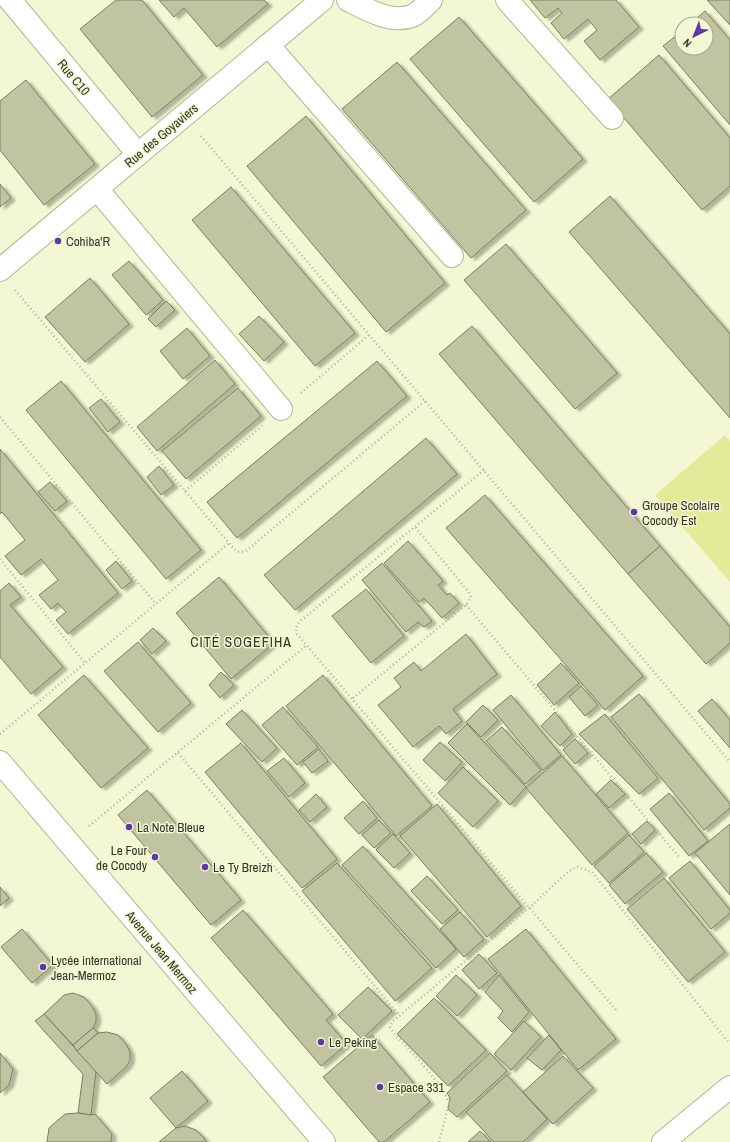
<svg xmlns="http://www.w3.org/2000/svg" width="730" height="1142" viewBox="0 0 730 1142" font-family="'Archivo Narrow',sans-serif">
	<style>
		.green { fill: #e3ea98 }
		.building { fill: #c0c4a1; stroke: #7b7f5f; filter: url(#shadow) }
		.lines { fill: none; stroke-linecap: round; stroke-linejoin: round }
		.minor-casing { stroke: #b2b694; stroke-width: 24 }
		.path { stroke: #b1b498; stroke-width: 2.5; stroke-dasharray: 1 3; stroke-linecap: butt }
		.minor { stroke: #fff; stroke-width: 22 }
		.poi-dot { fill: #5e37af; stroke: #f3f7d3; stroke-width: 1.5 }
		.labels { text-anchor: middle; stroke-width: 3; stroke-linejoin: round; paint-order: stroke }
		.street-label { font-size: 13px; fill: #323426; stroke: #f3f7d3 }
		.poi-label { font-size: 13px; fill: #323426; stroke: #f3f7d3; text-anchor: start }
		.neighbourhood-label { font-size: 14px; letter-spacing: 1px; fill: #323426; stroke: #f3f7d3 }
	</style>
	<defs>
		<filter id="shadow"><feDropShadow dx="4.5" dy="2.5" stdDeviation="1" flood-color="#0004"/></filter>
	</defs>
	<rect width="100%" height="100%" fill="#f3f7d3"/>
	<path class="green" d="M725 435 730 441V582L655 495Z"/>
	<g class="building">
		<path d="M116 0H142L203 75 152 117 80 29Z"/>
		<path d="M159 0H264L268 4 217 47 184 8 174 17Z"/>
		<path d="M530 0H616L639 27 600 60 584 41 597 30 588 19 564 39 551 23 562 13 558 8 545 18Z"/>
		<path d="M707 0H730V25Z"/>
		<path d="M705 11 730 40V125L663 46 682 31V48H706V24H690Z"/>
		<path d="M459 17 583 159 534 202 410 59Z"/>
		<path d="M659 55 730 138V186L702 210 608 99Z"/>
		<path d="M397 62 526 210 471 258 342 109Z"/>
		<path d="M26 80 95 164 44 205 0 150V101Z"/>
		<path d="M306 116 445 283 386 332 247 166Z"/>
		<path d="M0 184 11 198 0 207Z"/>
		<path d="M231 187 355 333 315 366 192 220Z"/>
		<path d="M610 196 730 334V418L569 232Z"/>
		<path d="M506 244 617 373 575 409 464 280Z"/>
		<path d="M129 261 163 300 146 315 112 275Z"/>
		<path d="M90 278 129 324 85 362 45 317Z"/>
		<path d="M166 301 175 310 156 327 148 319Z"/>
		<path d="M259 316 284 342 264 361 239 334Z"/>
		<path d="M472 326 660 546 628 574 439 354Z"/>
		<path d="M187 328 210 356 183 379 160 351Z"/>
		<path d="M215 360 235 384 157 451 137 427Z"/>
		<path d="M377 361 407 396 237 538 207 502Z"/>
		<path d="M61 381 201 550 166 579 26 410Z"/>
		<path d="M238 388 261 416 186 479 162 451Z"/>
		<path d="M101 399 120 422 108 432 89 408Z"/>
		<path d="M426 438 457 474 295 610 264 575Z"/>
		<path d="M0 449 118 593 68 634 56 620 66 612 58 603 51 609 39 595 58 580 41 559 21 575 5 556 25 540 2 512 0 514Z"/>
		<path d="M159 466 174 485 161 495 147 477Z"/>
		<path d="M50 482 67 501 55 511 38 492Z"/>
		<path d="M485 495 643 676 605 710 446 528Z"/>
		<path d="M408 541 443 581 438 585 447 595 450 593 459 603 442 618 424 598 419 602 384 563Z"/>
		<path d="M660 546 730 627V643L706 664 628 574Z"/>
		<path d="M116 561 132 581 122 589 106 570Z"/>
		<path d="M382 563 432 621 424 627 418 622 406 632 362 580Z"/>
		<path d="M219 577 274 643 231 679 176 613Z"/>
		<path d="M9 583 21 597 10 605 63 667 31 694 0 657V591Z"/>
		<path d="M366 589 404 636 371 663 332 616Z"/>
		<path d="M153 628 166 641 152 654 140 640Z"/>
		<path d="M466 634 497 674 453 709 462 721 446 734 439 726 413 747 378 705 401 687 394 678 414 662 421 671Z"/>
		<path d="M138 642 191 703 158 732 104 671Z"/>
		<path d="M561 663 579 683 554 705 537 685Z"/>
		<path d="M221 672 234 685 220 698 209 685Z"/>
		<path d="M84 675 148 748 101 788 38 715Z"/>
		<path d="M323 675 432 806 396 836 286 706Z"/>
		<path d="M581 686 598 705 585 716 569 697Z"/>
		<path d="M639 694 730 804V808L704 830 611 717Z"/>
		<path d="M511 695 561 755 543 770 493 710Z"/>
		<path d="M712 699 730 720V748L698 711Z"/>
		<path d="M483 705 498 720 481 737 466 722Z"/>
		<path d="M283 707 318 747 297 765 262 725Z"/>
		<path d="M242 710 277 748 262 762 226 724Z"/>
		<path d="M555 712 572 734 560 746 541 726Z"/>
		<path d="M605 714 658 778 639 794 579 734Z"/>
		<path d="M467 724 526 787 510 805 448 743Z"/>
		<path d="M502 727 541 770 525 784 486 741Z"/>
		<path d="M575 739 588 753 575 764 563 750Z"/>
		<path d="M440 742 462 762 445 781 423 760Z"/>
		<path d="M241 743 337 859 302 888 205 772Z"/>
		<path d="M319 749 328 761 312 773 303 762Z"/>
		<path d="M562 756 628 833 592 865 526 788Z"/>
		<path d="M284 758 305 783 289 797 267 771Z"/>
		<path d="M463 767 498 801 473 827 438 793Z"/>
		<path d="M611 780 625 794 609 808 596 794Z"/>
		<path d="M147 790 241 900 211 925 118 815Z"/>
		<path d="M669 793 708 841 689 856 650 809Z"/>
		<path d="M316 794 327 807 310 822 299 810Z"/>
		<path d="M363 801 377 818 359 834 344 818Z"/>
		<path d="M437 804 521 906 487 937 400 836Z"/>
		<path d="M379 820 391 833 374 848 362 835Z"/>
		<path d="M647 821 655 830 641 844 632 834Z"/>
		<path d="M730 824V895L695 853Z"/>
		<path d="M393 834 410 853 394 868 376 850Z"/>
		<path d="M629 835 644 852 609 883 594 866Z"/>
		<path d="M363 846 456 949 436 968 342 865Z"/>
		<path d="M646 853 663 872 625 904 609 885Z"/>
		<path d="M690 861 730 910V913L711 929 669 878Z"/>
		<path d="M337 863 432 968 395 1001 302 891Z"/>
		<path d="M427 876 458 910 442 924 411 891Z"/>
		<path d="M664 878 725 952 688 982 627 909Z"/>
		<path d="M0 887 9 898 0 906Z"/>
		<path d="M243 910 333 1014 326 1020 347 1044 321 1066 211 938Z"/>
		<path d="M460 912 484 939 464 957 440 929Z"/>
		<path d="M22 929 53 965 32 983 1 947Z"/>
		<path d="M526 929 616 1039 578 1070 488 959Z"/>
		<path d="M479 954 497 973 479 989 462 970Z"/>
		<path d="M456 975 477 995 457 1016 436 996Z"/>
		<path d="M499 975 529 1012 512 1032 498 1018 503 1011 485 992Z"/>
		<path d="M368 987 392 1011 362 1039 338 1015Z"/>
		<path d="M73 993 84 997 92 1006 96 1014V1022L93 1028 73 1045 44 1014 64 995Z"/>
		<path d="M434 998 486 1050 448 1086 397 1034Z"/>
		<path d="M44 1014 96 1071 91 1115 78 1113 83 1074 35 1021Z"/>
		<path d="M524 1021 541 1037 511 1070 494 1054Z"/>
		<path d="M93 1028 98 1033 77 1051 73 1045Z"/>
		<path d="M107 1032 118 1035 126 1044 130 1052V1060L127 1066 107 1084 77 1051 98 1033Z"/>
		<path d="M372 1035 430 1102 384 1142H379L323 1077Z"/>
		<path d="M549 1035 561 1050 542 1070 527 1058Z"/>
		<path d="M0 1053 13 1069 9 1085 0 1093Z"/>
		<path d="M490 1053 507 1071 457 1117 448 1109 450 1098 447 1093Z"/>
		<path d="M563 1056 593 1088 553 1124 523 1092Z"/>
		<path d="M182 1071 208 1101 176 1128 150 1098Z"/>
		<path d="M507 1075 547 1119 523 1142H494L466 1112Z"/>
		<path d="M78 1113 91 1115 95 1114 112 1134 111 1142H47L49 1128 65 1114Z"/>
		<path d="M185 1126 196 1130 204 1138 206 1142H159L176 1128Z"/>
		<path d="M480 1131 491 1142H468Z"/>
	</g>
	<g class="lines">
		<defs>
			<g id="minor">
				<path d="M10 0 138 154"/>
				<path d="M348 0C366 9 391 24 412 16 419 13 426 5 431 0"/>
				<path d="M507 0 612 118"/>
				<path d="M268 45 452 256"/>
				<path d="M97 189 281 409"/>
				<path d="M0 270 322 0"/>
				<path d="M0 762 324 1142"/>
				<path d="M663 1142 730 1087"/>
			</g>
		</defs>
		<use href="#minor" class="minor-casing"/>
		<g class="path">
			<path d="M201 136 730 762"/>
			<path d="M15 290 229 543C234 549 237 554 246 551L425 401"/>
			<path d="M301 393 369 335"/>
			<path d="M0 417 156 604"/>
			<path d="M484 470 299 622 296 628 297 634 616 1010"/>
			<path d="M185 491 262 426"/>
			<path d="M0 559 85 663"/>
			<path d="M466 605 679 857"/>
			<path d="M353 698 466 605 471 597 468 591 415 527"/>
			<path d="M0 734 229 543"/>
			<path d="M178 753 400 1016"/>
			<path d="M89 826 307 645"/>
			<path d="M439 1142 449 1103C442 1083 409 1050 394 1033L390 1027 392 1022 529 908 569 871 578 867 592 872 730 1044"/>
		</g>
		<use href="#minor" class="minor"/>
	</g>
	<g class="poi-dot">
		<circle cx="58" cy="241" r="4"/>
		<circle cx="634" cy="512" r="4"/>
		<circle cx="129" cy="827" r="4"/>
		<circle cx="155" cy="857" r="4"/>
		<circle cx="205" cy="867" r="4"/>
		<circle cx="43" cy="967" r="4"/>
		<circle cx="321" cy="1042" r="4"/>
		<circle cx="380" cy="1087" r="4"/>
	</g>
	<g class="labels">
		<g class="street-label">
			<text transform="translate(74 77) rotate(50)" y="5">Rue C10</text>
			<text transform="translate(161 135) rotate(-40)" y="5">Rue des Goyaviers</text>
			<text transform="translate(162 952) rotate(50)" y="5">Avenue Jean Mermoz</text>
		</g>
		<g class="poi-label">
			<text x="66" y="246">Cohiba'R</text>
			<text x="642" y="510">Groupe Scolaire<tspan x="642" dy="15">Cocody Est</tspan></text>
			<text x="137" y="832">La Note Bleue</text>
			<text x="147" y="855" text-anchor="end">Le Four<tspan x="147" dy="15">de Cocody</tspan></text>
			<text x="213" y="872">Le Ty Breizh</text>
			<text x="51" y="965">Lycée international<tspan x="51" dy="15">Jean-Mermoz</tspan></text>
			<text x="329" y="1047">Le Peking</text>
			<text x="388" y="1092">Espace 331</text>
		</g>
		<g class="neighbourhood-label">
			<text x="241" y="647">CITÉ SOGEFIHA</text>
		</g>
	</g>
	<g transform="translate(694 36) rotate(223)"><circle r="19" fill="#f3f7d3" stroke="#a6a98e"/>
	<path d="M0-3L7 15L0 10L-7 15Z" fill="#5e37af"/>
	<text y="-6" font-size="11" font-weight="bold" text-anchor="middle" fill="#323426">N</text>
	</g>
</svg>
